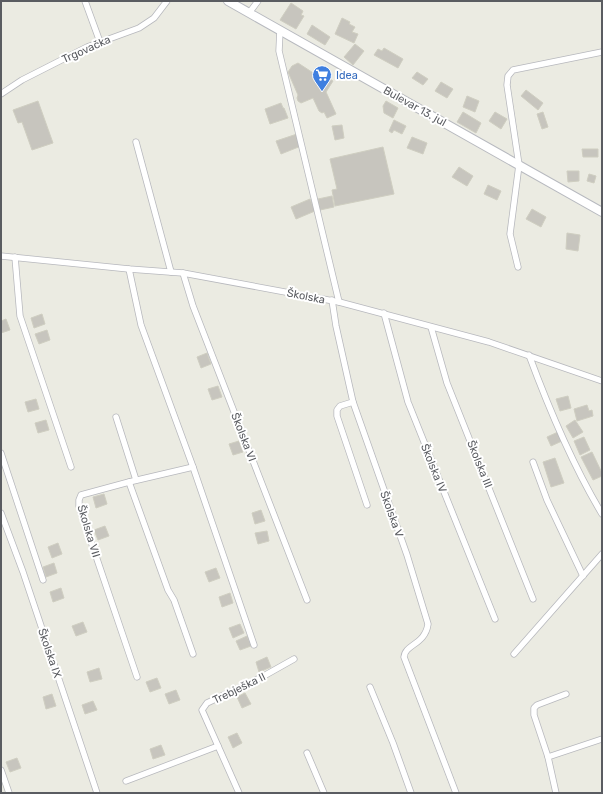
<svg xmlns="http://www.w3.org/2000/svg" width="603" height="794" viewBox="0 0 603 794" font-family="Rubik,sans-serif">
	<style>
		.building { fill: #c7c5be; stroke: #cfcec1 }
		.lines { fill: none; stroke-linecap: round; stroke-linejoin: round }
		.street-casing { stroke: #b7b8bd; stroke-width: 7 }
		.secondary-casing { stroke: #b7b9bf; stroke-width: 10 }
		.street { stroke: #fff; stroke-width: 5.5 }
		.secondary { stroke: #fff; stroke-width: 8 }
		.labels { text-anchor: middle; stroke-width: 4; stroke-linejoin: round; paint-order: stroke }
		.street-label { font-size: 11px; fill: #5a5c61; stroke: #fff }
		.shop-label { font-size: 11px; fill: #366cbe; stroke: #fff; text-anchor: start }
	</style>
	<rect width="100%" height="100%" fill="#ebebe2"/>
	<g class="building">
		<path d="M291 3 303 11 301 15 304 16 296 29 280 20Z"/>
		<path d="M342 18 350 22 349 24 355 27 352 32 358 34 354 43 335 34Z"/>
		<path d="M312 25 330 37 325 45 307 34Z"/>
		<path d="M355 44 364 51 353 65 344 57Z"/>
		<path d="M384 48 403 59 398 68 374 55 378 49 382 51Z"/>
		<path d="M298 63 321 78 325 76 333 81 326 92 336 114 327 118 324 112 322 113 319 111 313 98 301 103 298 101 297 98 298 95 288 72 292 66Z"/>
		<path d="M417 72 428 79 423 85 412 78Z"/>
		<path d="M441 82 453 89 447 98 435 91Z"/>
		<path d="M526 90 543 103 538 110 521 96Z"/>
		<path d="M467 96 479 101 475 112 463 107Z"/>
		<path d="M38 101 53 143 32 150 22 122 18 123 13 110Z"/>
		<path d="M386 101 398 108 393 118 384 113 383 106Z"/>
		<path d="M281 103 283 108H284L288 118 270 124 265 109Z"/>
		<path d="M463 112 481 123 476 133 457 122Z"/>
		<path d="M495 112 507 119 501 129 489 121Z"/>
		<path d="M543 112 548 127 542 129 537 114Z"/>
		<path d="M394 120 406 126 402 134 394 130 392 133 389 131Z"/>
		<path d="M342 125 344 138 335 140 332 126Z"/>
		<path d="M297 134 301 146 281 154 276 141Z"/>
		<path d="M412 137 427 143 423 154 407 148Z"/>
		<path d="M383 147 394 194 335 206 332 190 337 189 330 159Z"/>
		<path d="M582 149H598V157H583Z"/>
		<path d="M459 167 473 176 467 186 452 177Z"/>
		<path d="M567 171H579V181L568 182Z"/>
		<path d="M589 174 596 176 594 183 587 181Z"/>
		<path d="M488 185 501 191 497 200 484 194Z"/>
		<path d="M332 196 334 207 320 210 318 199Z"/>
		<path d="M310 199 315 211 296 219 291 207Z"/>
		<path d="M532 209 546 217 541 227 526 219Z"/>
		<path d="M567 233 580 235 578 251 566 249Z"/>
		<path d="M42 314 45 324 34 328 31 318Z"/>
		<path d="M6 319 10 330 1 333V321Z"/>
		<path d="M47 330 50 340 39 344 35 334Z"/>
		<path d="M207 353 211 364 201 368 197 357Z"/>
		<path d="M218 386 222 397 212 400 208 389Z"/>
		<path d="M568 396 571 408 560 411 556 399Z"/>
		<path d="M36 399 39 409 28 412 25 402Z"/>
		<path d="M587 405 589 411 592 410 593 416 577 421 574 409Z"/>
		<path d="M46 420 49 430 38 433 35 423Z"/>
		<path d="M575 420 583 432 573 438 566 426Z"/>
		<path d="M558 432 562 441 551 446 547 437Z"/>
		<path d="M584 437 590 450 580 455 574 441Z"/>
		<path d="M239 441 243 452 233 455 229 444Z"/>
		<path d="M592 452 602 473V476L593 480 581 457Z"/>
		<path d="M555 458 564 483 551 487 543 462Z"/>
		<path d="M104 494 107 504 96 508 93 497Z"/>
		<path d="M261 510 265 521 255 524 252 513Z"/>
		<path d="M105 526 109 536 98 540 94 530Z"/>
		<path d="M267 531 269 541 258 544 255 533Z"/>
		<path d="M58 543 62 554 52 558 48 547Z"/>
		<path d="M54 563 57 573 46 577 43 567Z"/>
		<path d="M216 568 220 578 209 582 205 572Z"/>
		<path d="M61 588 64 598 53 602 50 592Z"/>
		<path d="M230 593 233 603 222 607 219 597Z"/>
		<path d="M83 622 87 632 76 636 72 626Z"/>
		<path d="M240 624 244 633 233 638 229 628Z"/>
		<path d="M247 636 251 646 240 650 236 641Z"/>
		<path d="M267 657 271 667 259 672 256 662Z"/>
		<path d="M99 668 102 679 90 682 87 672Z"/>
		<path d="M157 678 161 688 150 692 146 682Z"/>
		<path d="M176 690 180 700 169 704 165 694Z"/>
		<path d="M245 693 251 704 242 708 237 697Z"/>
		<path d="M52 694 56 706 46 709 43 697Z"/>
		<path d="M93 701 97 710 85 714 82 705Z"/>
		<path d="M237 733 242 743 233 748 228 737Z"/>
		<path d="M161 745 165 755 153 759 150 749Z"/>
		<path d="M17 758 21 768 10 772 6 762Z"/>
	</g>
	<g class="lines">
		<defs>
			<g id="street">
				<path d="M85 1 100 42"/>
				<path d="M249 13 258 1"/>
				<path d="M280 30 279 51 339 302"/>
				<path d="M1 94 22 80 87 47 139 28 154 18 167 1"/>
				<path d="M136 142 171 272"/>
				<path d="M1 256 129 269 183 273 339 302 489 342 602 381"/>
				<path d="M15 257 20 316 71 467"/>
				<path d="M518 267 510 234 519 165 507 85 508 76 513 70 602 52"/>
				<path d="M129 269 141 325 193 467 254 645"/>
				<path d="M183 273 193 306 307 600"/>
				<path d="M332 300 336 326 353 402 340 406 337 410V416L367 505"/>
				<path d="M384 313 408 402 495 619"/>
				<path d="M431 327 447 383 533 599"/>
				<path d="M529 355C549 409 572 464 602 514"/>
				<path d="M353 402 407 555 428 624C425 645 405 644 404 657L456 793"/>
				<path d="M116 417 136 480"/>
				<path d="M1 453 43 580"/>
				<path d="M533 462 547 500 583 576"/>
				<path d="M129 482 168 590 174 600 193 654"/>
				<path d="M1 513 23 572 97 793"/>
				<path d="M514 654 602 554"/>
				<path d="M137 677 79 506V500L81 495 129 482 193 467"/>
				<path d="M370 687 393 743 411 793"/>
				<path d="M307 753 324 793"/>
				<path d="M548 757 602 739"/>
				<path d="M1 770 9 793"/>
				<path d="M126 781 218 746"/>
				<path d="M239 793 202 710 207 703 262 677 294 659"/>
				<path d="M556 793 548 757 534 715V708L537 705 566 694"/>
			</g>
			<path id="secondary" d="M228 1 602 212"/>
		</defs>
		<use href="#street" class="street-casing"/>
		<use href="#secondary" class="secondary-casing"/>
		<use href="#street" class="street"/>
		<use href="#secondary" class="secondary"/>
	</g>
	<defs>
		<symbol id="supermarket-pin" viewBox="-11 -11 22 30"><path d="M0 17L-7.5 6A9.5 9.5 0 1 1 7.5 6Z" fill="#3f7fe0" stroke="#fff"/><path d="M-6-5.5h2.5l.6 2H6L4.5 2H-2.5L-4.4-4H-6ZM-1.5 3.2a1.3 1.3 0 1 0 .1 0ZM3 3.2a1.3 1.3 0 1 0 .1 0Z" fill="#fff"/></symbol>
	</defs>
	<g fill-rule="evenodd">
		<use href="#supermarket-pin" x="311" y="64" width="22" height="30"/>
	</g>
	<g class="labels">
		<g class="street-label">
			<text transform="translate(86 49) rotate(-24)" y="4">Trgovačka</text>
			<text transform="translate(415 106) rotate(29)" y="4">Bulevar 13. jul</text>
			<text transform="translate(306 296) rotate(11)" y="4">Školska</text>
			<text transform="translate(244 437) rotate(69)" y="4">Školska VI</text>
			<text transform="translate(480 464) rotate(68)" y="4">Školska III</text>
			<text transform="translate(434 468) rotate(68)" y="4">Školska IV</text>
			<text transform="translate(392 514) rotate(70)" y="4">Školska V</text>
			<text transform="translate(89 531) rotate(73)" y="4">Školska VII</text>
			<text transform="translate(50 653) rotate(71)" y="4">Školska IX</text>
			<text transform="translate(239 688) rotate(-26)" y="4">Trebješka II</text>
		</g>
		<g class="shop-label">
			<text x="336" y="79">Idea</text>
		</g>
	</g>
	<rect width="603" height="794" fill="none" stroke="#5a5c61" stroke-width="4"/>
</svg>
